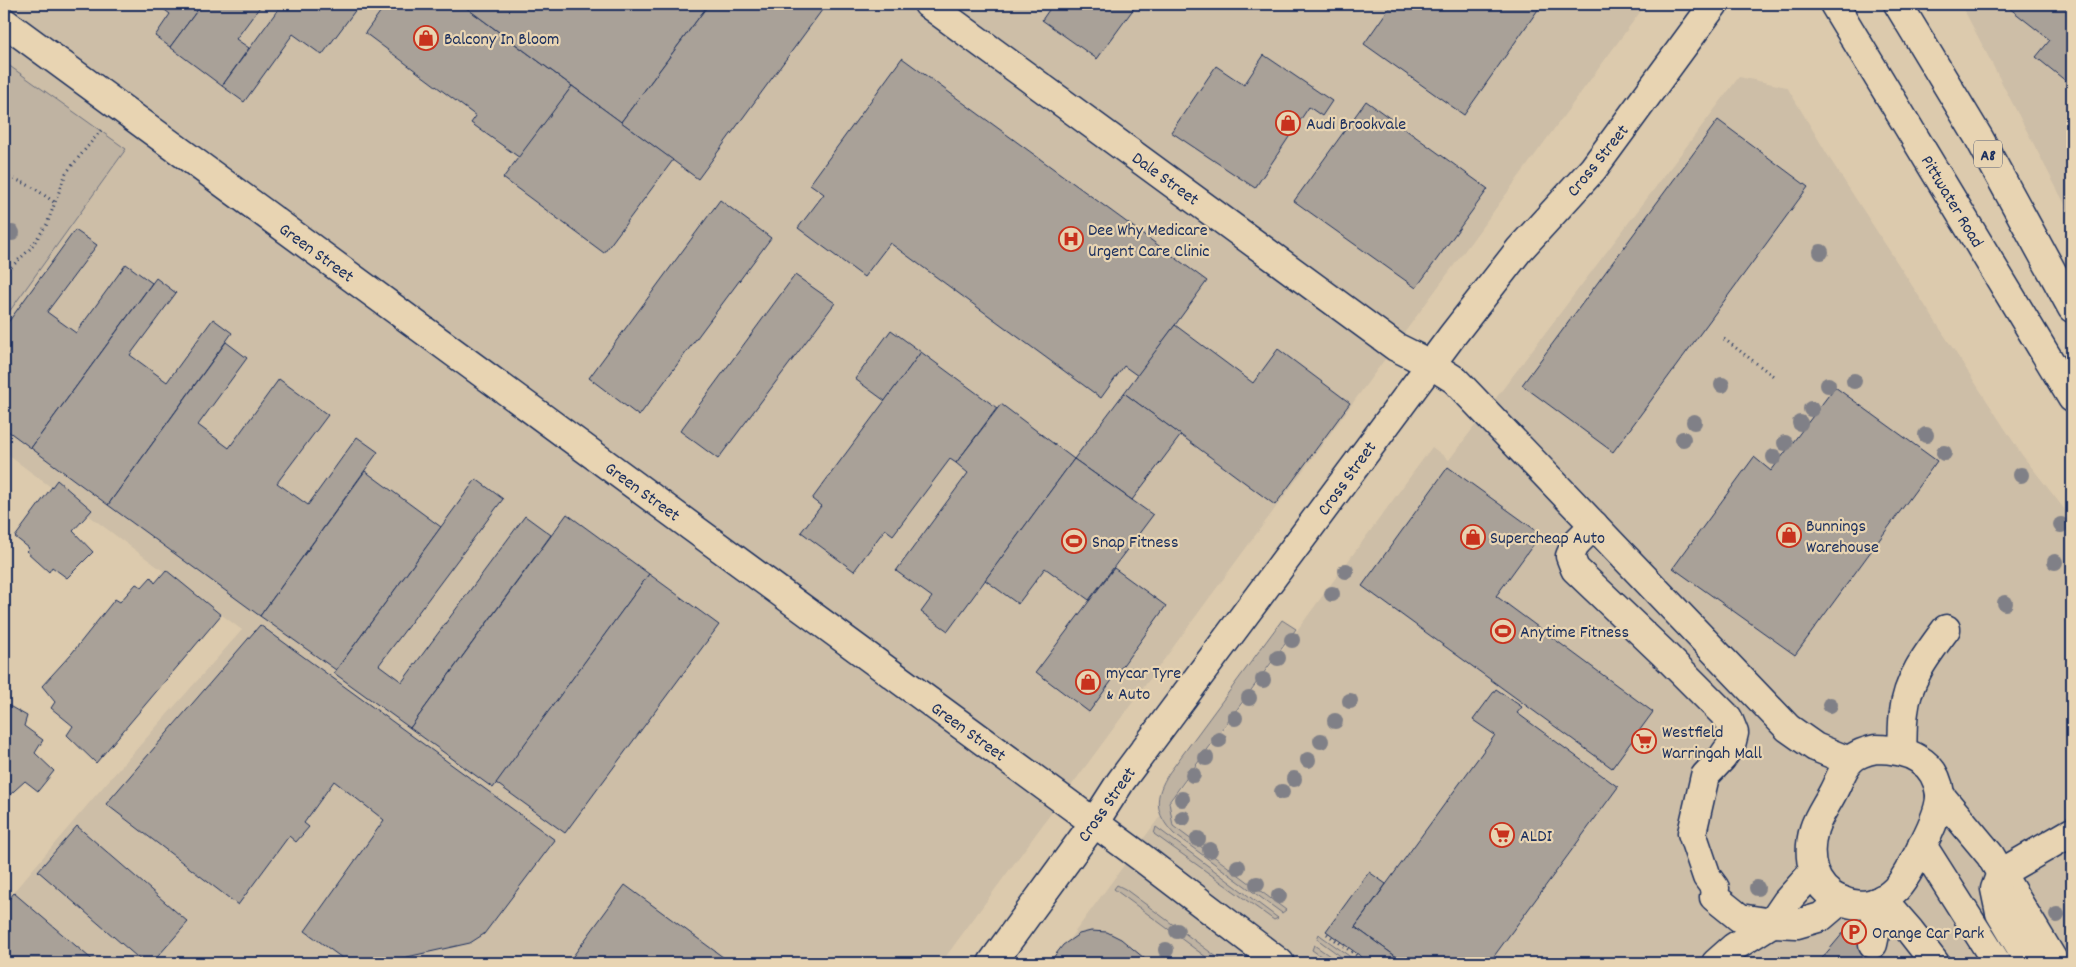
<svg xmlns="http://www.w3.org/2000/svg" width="2076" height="967" viewBox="0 0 2076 967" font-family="Dekko,sans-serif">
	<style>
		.built { fill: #cdbea7 }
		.green { fill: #bfb3a2; stroke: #6d7180 }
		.building { fill: #a9a198; stroke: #1b2f5e }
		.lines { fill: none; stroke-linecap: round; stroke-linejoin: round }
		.minor-casing { stroke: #1b2f5e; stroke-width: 31 }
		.highway-casing { stroke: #1b2f5e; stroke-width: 31 }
		.path { stroke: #1b2f5e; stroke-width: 3; stroke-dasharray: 1 4; stroke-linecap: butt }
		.minor { stroke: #e8d4b2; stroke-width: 28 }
		.highway { stroke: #e8d4b2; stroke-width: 28 }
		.tree { fill: #808087 }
		.labels { text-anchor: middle; stroke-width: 4.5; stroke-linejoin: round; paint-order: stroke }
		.shield { fill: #e8d4b2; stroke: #586077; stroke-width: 1 }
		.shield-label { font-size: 16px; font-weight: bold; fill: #1b2f5e }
		.poi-label { font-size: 18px; fill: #1b2f5e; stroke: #e8d4b2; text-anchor: start }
		.street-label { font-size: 18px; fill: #1b2f5e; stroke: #e8d4b2 }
	</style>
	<rect width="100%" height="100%" fill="#dccaad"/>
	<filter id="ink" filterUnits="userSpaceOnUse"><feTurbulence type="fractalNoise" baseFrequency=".02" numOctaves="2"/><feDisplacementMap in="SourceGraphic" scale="10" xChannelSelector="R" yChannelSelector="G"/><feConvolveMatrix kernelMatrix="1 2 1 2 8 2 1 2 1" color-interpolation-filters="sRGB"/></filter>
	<g filter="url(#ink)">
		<g class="built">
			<path d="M4 4H1646L941 963H4V903L96 795 242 630 4 452Z"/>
			<path d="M1961 4H2072V218Z"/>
			<path d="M1739 77 1787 87 1830 159 2022 455 2072 519V963H1052L1432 447 1449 460Z"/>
		</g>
		<g class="green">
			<path d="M4 62 126 149 4 319Z"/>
			<path d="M1282 620 1296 629 1169 802 1173 826 1286 910 1282 913 1174 834C1154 813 1154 797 1169 773Z"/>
			<path d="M1156 827 1278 918 1274 920 1154 834Z"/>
			<path d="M1117 885 1125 889 1225 963H1214L1114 889Z"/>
			<path d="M1319 934 1321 936 1359 963H1350L1317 939Z"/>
			<path d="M1314 945 1340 963H1331L1312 950Z"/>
		</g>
		<g class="building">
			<path d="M157 4H202L170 47 155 36 170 14Z"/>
			<path d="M202 4H262L236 39 249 48 222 86 170 47Z"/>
			<path d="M282 4H360L322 55 293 34 244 102 222 86Z"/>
			<path d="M386 4H461L572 86 520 158 471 123 476 116 365 33Z"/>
			<path d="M461 4H709L621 122Z"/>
			<path d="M709 4H823L825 6 698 179 621 122Z"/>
			<path d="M1053 4H1137L1097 59 1042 20Z"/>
			<path d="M1392 4H1542L1464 115 1364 44Z"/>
			<path d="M2004 4H2072V86L2036 57 2050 40Z"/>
			<path d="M1264 55 1332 101 1322 116 1309 107 1255 188 1171 132 1216 66 1244 85Z"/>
			<path d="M902 58 1207 281 1138 376 1124 366 1101 398 890 243 864 277 798 228 824 194 810 184Z"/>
			<path d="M572 86 673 160 604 253 503 178Z"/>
			<path d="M1366 101 1488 189 1416 288 1294 201Z"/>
			<path d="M1718 120 1808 187 1613 452 1522 385Z"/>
			<path d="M720 200 771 238 639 416 589 378Z"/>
			<path d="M75 230 97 245 47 312 76 333 126 264 152 283 31 448 4 428V328Z"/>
			<path d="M795 275 835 303 718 459 680 431Z"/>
			<path d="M156 278 176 293 130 355 167 382 213 319 232 333 108 505 31 448Z"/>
			<path d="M1175 325 1253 383 1278 349 1350 403 1275 505 1124 393Z"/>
			<path d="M891 330 921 352 885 401 855 379Z"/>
			<path d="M226 342 247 358 198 425 229 448 279 379 328 415 277 483 308 505 357 437 378 452 260 616 108 505Z"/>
			<path d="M921 352 997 408 956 463 950 459 893 535 885 529 854 571 801 532 821 506 812 499Z"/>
			<path d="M1835 387 1937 461 1795 655 1673 568 1754 457 1771 471Z"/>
			<path d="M1124 393 1181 435 1132 500 1074 459Z"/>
			<path d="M1001 404 1074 459 948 631 921 612 932 597 896 571 968 473 956 463Z"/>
			<path d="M1074 459 1153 515 1089 600 1045 568 1018 604 985 580Z"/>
			<path d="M1448 467 1541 534 1496 596 1653 712 1612 768 1362 586Z"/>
			<path d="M365 471 441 527 336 670 260 616Z"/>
			<path d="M476 479 503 499 379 665 402 682 525 516 551 535 410 728 334 673Z"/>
			<path d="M57 480 92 510 73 531 93 552 67 578 52 567 49 572 26 551 29 548 15 537Z"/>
			<path d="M567 514 649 574 493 788 410 728Z"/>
			<path d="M1114 568 1166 606 1089 712 1036 672Z"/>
			<path d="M166 570 221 615 96 763 67 735 73 726 51 708 55 702 42 686 72 653 115 599 120 602 136 584 142 587 151 577 155 583Z"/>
			<path d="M649 574 719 625 565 833 496 783Z"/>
			<path d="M260 625 555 840 484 934 470 943 380 963H349L305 931 384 820 334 781 304 823 309 827 296 842 289 836 238 905 106 804Z"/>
			<path d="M1496 689 1522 707 1517 713 1618 787 1489 963H1405L1355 927 1495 735 1473 720Z"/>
			<path d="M4 703 27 716 24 726 43 740 35 753 54 771 38 791 25 781 4 800Z"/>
			<path d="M77 826 188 922 152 963H144L38 871Z"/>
			<path d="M4 839 10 845 4 851Z"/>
			<path d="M1369 872 1386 884 1355 927 1398 958 1394 963H1370L1326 931Z"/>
			<path d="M625 885 731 963H568Z"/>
			<path d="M14 893 96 963H4V905Z"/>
			<path d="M1854 920 1888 963H1818Z"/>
			<path d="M1091 931 1107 932 1121 939 1150 963H1049L1063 945 1079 934Z"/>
		</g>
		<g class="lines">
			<defs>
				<g id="minor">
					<path d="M928 4 1396 347 1430 364 1455 380 1788 728 1815 747 1849 761"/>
					<path d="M4 22 1141 857 1280 963"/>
					<path d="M1594 525 1576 543 1570 556 1575 569 1662 652 1728 718 1734 733 1731 745 1722 758 1705 776 1692 833 1707 877 1715 888 1714 897 1740 918 1772 923 1797 924 1821 917 1841 900"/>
					<path d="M1876 749C1905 749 1936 759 1940 794 1941 810 1926 839 1918 854 1911 866 1905 880 1896 889 1881 905 1859 909 1840 900 1812 887 1806 857 1814 829 1818 816 1827 804 1833 792 1838 783 1842 770 1849 762 1855 754 1866 751 1876 749Z"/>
					<path d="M1902 751C1903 738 1902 724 1904 712 1907 680 1928 653 1946 629"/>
					<path d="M1940 795 1990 855 2055 963"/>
					<path d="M1922 845 1997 963"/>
					<path d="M1882 899 1910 931 1935 963"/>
					<path d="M1873 944 1876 930V902"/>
					<path d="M992 963 1094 823 1121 781 1452 336 1519 250 1593 169 1714 4"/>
					<path d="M1716 963 1734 947 1772 923 1787 901 1813 872"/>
					<path d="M2030 963 2000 913 1995 889 2001 873 2072 832"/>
				</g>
				<g id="highway">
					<path d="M1834 4 2072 398"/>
					<path d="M1898 4 1979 138 2072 308"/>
				</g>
			</defs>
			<use href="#minor" class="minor-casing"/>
			<use href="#highway" class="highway-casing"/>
			<g class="path">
				<path d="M4 177C24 180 39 191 55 203"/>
				<path d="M4 274 30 249 47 224 66 173 102 129"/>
				<path d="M4 279C9 288 8 296 4 306"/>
				<path d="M1724 339 1776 378"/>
				<path d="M1327 934 1367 963"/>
			</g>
			<use href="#minor" class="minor"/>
			<use href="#highway" class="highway"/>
		</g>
		<g class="tree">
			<circle cx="12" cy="233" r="8"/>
			<circle cx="1821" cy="252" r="8"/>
			<circle cx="1854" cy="381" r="8"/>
			<circle cx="1722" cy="385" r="8"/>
			<circle cx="1828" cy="385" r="8"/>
			<circle cx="1811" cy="409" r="8"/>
			<circle cx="1694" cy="422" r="8"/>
			<circle cx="1800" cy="423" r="8"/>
			<circle cx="1926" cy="435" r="8"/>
			<circle cx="1683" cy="439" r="8"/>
			<circle cx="1785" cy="443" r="8"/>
			<circle cx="1944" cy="453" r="8"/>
			<circle cx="1774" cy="457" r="8"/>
			<circle cx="2021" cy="475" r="8"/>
			<circle cx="2061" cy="525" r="8"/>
			<circle cx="2055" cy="562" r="8"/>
			<circle cx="1346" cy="571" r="8"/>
			<circle cx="1332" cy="594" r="8"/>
			<circle cx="2005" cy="603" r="8"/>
			<circle cx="1292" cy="640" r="8"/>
			<circle cx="1278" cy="658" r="8"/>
			<circle cx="1263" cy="680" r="8"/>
			<circle cx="1249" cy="698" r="8"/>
			<circle cx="1350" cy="701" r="8"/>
			<circle cx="1830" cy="705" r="8"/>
			<circle cx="1235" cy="718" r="8"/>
			<circle cx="1335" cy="721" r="8"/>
			<circle cx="1219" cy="740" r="8"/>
			<circle cx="1321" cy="741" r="8"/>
			<circle cx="1206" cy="758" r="8"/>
			<circle cx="1308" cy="760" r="8"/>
			<circle cx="1193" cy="775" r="8"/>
			<circle cx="1294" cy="779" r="8"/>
			<circle cx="1282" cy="792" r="8"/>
			<circle cx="1182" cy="799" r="8"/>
			<circle cx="1183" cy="818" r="8"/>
			<circle cx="1198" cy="839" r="8"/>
			<circle cx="1210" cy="850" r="8"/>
			<circle cx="1238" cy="867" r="8"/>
			<circle cx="1257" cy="884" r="8"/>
			<circle cx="1757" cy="888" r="8"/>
			<circle cx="1279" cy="896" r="8"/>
			<circle cx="2057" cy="915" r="8"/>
			<circle cx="1177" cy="931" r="8"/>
			<circle cx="1166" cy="950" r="8"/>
		</g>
	</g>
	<defs>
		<symbol id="shop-ring" viewBox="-11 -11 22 22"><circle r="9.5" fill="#e8d4b2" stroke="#c8321e" stroke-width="1.5"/><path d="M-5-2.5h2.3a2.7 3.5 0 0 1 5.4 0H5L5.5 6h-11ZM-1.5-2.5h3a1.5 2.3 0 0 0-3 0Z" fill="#c8321e"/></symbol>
		<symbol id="hospital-ring" viewBox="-11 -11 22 22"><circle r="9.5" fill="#e8d4b2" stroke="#c8321e" stroke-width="1.5"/><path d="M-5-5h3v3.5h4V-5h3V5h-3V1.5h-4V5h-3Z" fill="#c8321e"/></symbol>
		<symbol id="stadium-ring" viewBox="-11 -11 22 22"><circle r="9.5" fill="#e8d4b2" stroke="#c8321e" stroke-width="1.5"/><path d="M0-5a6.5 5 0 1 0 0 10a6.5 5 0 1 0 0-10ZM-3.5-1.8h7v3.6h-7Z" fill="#c8321e"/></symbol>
		<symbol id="supermarket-ring" viewBox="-11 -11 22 22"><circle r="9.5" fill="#e8d4b2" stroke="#c8321e" stroke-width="1.5"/><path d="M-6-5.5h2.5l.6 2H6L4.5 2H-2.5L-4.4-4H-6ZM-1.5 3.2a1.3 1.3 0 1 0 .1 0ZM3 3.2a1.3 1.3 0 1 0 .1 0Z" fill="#c8321e"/></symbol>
		<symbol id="parking-ring" viewBox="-11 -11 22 22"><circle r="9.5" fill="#e8d4b2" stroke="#c8321e" stroke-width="1.5"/><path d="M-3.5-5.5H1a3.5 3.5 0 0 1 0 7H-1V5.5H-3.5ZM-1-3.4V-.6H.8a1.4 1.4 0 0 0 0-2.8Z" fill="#c8321e"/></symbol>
	</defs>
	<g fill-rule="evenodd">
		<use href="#shop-ring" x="412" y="24" width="28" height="28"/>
		<use href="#shop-ring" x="1274" y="109" width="28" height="28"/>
		<use href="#hospital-ring" x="1057" y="225" width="28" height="28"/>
		<use href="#shop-ring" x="1775" y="521" width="28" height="28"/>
		<use href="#shop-ring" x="1459" y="523" width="28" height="28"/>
		<use href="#stadium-ring" x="1060" y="527" width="28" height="28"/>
		<use href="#stadium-ring" x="1489" y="617" width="28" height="28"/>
		<use href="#shop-ring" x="1074" y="668" width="28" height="28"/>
		<use href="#supermarket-ring" x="1630" y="727" width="28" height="28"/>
		<use href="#supermarket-ring" x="1488" y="821" width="28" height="28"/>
		<use href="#parking-ring" x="1840" y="918" width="28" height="28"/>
	</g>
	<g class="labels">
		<rect class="shield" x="1974" y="140.5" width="28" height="27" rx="4"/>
		<g class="shield-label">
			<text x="1988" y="160">A8</text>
		</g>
		<g class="poi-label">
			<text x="444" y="44">Balcony In Bloom</text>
			<text x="1306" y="129">Audi Brookvale</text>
			<text x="1088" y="235">Dee Why Medicare<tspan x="1088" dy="21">Urgent Care Clinic</tspan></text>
			<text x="1806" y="531">Bunnings<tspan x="1806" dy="21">Warehouse</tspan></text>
			<text x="1490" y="543">Supercheap Auto</text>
			<text x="1092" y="547">Snap Fitness</text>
			<text x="1520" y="637">Anytime Fitness</text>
			<text x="1106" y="678">mycar Tyre<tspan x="1106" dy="21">&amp; Auto</tspan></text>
			<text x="1662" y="737">Westfield<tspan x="1662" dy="21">Warringah Mall</tspan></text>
			<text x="1520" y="841">ALDI</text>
			<text x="1872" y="938">Orange Car Park</text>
		</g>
		<g class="street-label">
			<text transform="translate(1597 160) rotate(-51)" y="6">Cross Street</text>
			<text transform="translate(1166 178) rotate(36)" y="6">Dale Street</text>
			<text transform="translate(1953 201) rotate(59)" y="6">Pittwater Road</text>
			<text transform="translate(317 252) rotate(36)" y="6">Green Street</text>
			<text transform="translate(1346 478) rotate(-54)" y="6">Cross Street</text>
			<text transform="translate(643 491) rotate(36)" y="6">Green Street</text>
			<text transform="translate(969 731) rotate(36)" y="6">Green Street</text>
			<text transform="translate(1106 804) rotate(-55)" y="6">Cross Street</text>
		</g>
	</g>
	<rect width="2076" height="967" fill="none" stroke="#e8d4b2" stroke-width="20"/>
	<rect x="10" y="10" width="2056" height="947" fill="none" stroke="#1b2f5e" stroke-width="2" filter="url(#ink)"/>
</svg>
